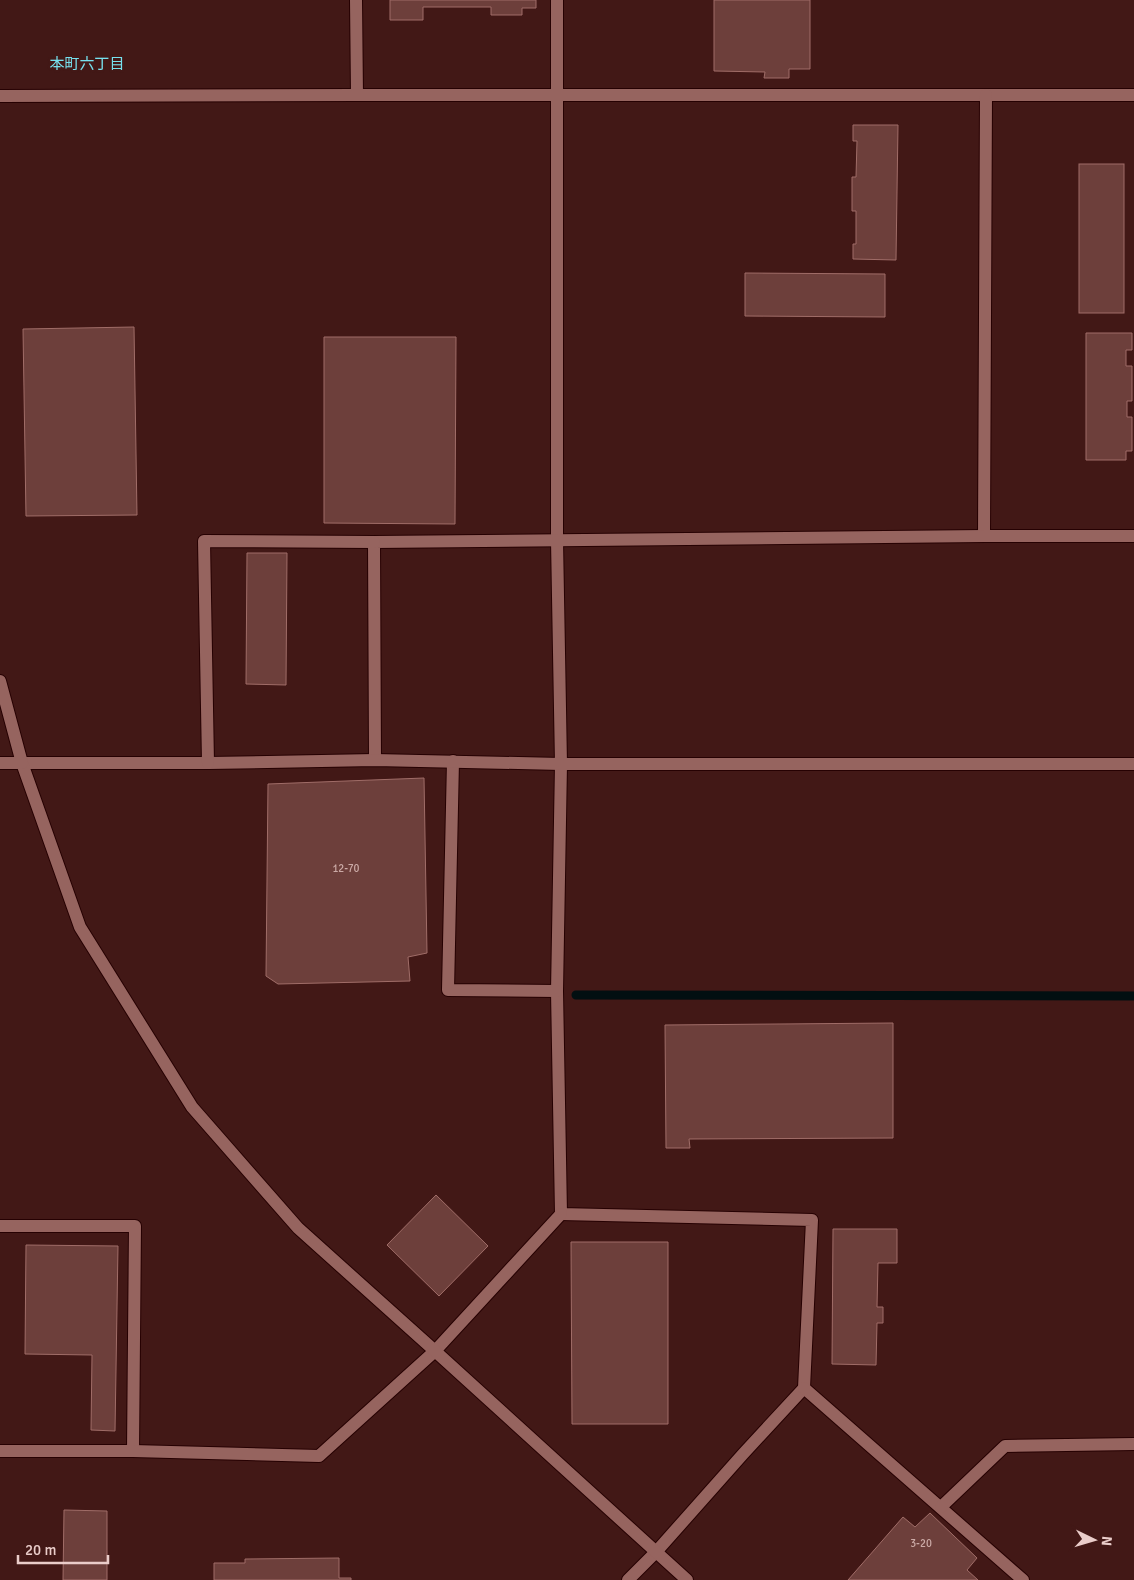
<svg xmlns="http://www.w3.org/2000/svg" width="1134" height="1580" viewBox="0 0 1134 1580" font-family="Signika,'Noto Sans JP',sans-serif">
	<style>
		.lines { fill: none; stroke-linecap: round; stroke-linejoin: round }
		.stream { stroke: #020f11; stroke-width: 9 }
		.building { fill: #6d3f3b; stroke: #a06d68 }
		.minor-casing { stroke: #260102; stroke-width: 14 }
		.tertiary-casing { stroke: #260102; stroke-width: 14 }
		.minor { stroke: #96645f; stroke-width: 12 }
		.tertiary { stroke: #96645f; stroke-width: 12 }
		.labels { text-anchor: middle; stroke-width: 5; stroke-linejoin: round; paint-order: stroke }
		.number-label { font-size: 11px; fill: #cbaaa6 }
		.neighbourhood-label { font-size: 15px; fill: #77e1ee; stroke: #421816 }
	</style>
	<rect width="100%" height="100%" fill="#421816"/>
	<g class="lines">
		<path class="stream" d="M576 995 1134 996"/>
	</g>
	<g class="building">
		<path d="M390 0H536V8H522V15H491V7H423V20H390Z"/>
		<path d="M714 0H810V69H789V78H764L765 72 714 71Z"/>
		<path d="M853 125H898L896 260 853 259V244H856V211H852V177H856L857 141H853Z"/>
		<rect x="1079" y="164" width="45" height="149"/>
		<path d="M745 273 885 274V317L745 316Z"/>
		<path d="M134 327 137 515 26 516 23 329Z"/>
		<path d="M1086 333H1132V350H1126V366H1132V401H1127V417H1132V451H1126V460H1086Z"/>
		<path d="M324 337H456L455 524 324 523Z"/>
		<path d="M247 553H287L286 685 246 684Z"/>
		<path d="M424 778 427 953 408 957 410 981 278 984 266 976 268 784Z"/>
		<path d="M893 1023V1138L689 1139 690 1148H666L665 1025Z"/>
		<path d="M436 1195 488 1246 439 1296 387 1245Z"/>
		<path d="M833 1229H897V1263H878L877 1307H883V1323H877L876 1365 832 1364Z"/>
		<path d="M571 1242H668V1424H572Z"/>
		<path d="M26 1245 118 1246 115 1431 91 1430 92 1355 25 1354Z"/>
		<path d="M64 1510 107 1511V1580H63Z"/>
		<path d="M930 1513 977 1558 967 1570 978 1580H848L903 1517 915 1527Z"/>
		<path d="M339 1558V1578H351V1580H214V1563H245V1559Z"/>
	</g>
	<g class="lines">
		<defs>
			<g id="minor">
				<path d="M356 0 357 95"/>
				<path d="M557 0V540L561 764 557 991 561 1214 812 1220 804 1388 743 1454 656 1552 628 1580"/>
				<path d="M0 96 357 95H1134"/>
				<path d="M984 536 986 95"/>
				<path d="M375 760 374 542 984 536H1134"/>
				<path d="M453 761 448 990 557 991"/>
				<path d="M22 763H208L375 760 561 764H1134"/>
				<path d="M208 763 204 541 374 542"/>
				<path d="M0 1226H135L133 1451"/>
				<path d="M804 1388 1023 1580"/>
				<path d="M0 1451H133L319 1456 435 1351 561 1214"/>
				<path d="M941 1507 1005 1446 1134 1444"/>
			</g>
			<g id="tertiary">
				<path d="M0 681 22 763 80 927 192 1107 298 1228 435 1351 687 1580"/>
				<path d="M0 763H22"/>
			</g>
		</defs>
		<use href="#minor" class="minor-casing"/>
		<use href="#tertiary" class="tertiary-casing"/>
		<use href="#minor" class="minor"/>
		<use href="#tertiary" class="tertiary"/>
	</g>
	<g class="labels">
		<g class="number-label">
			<text x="346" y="872">12-70</text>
			<text x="921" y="1547">3-20</text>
		</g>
		<g class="neighbourhood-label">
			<text x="87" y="69">本町六丁目</text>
		</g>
	</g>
	<g transform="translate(1094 1540) rotate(95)" stroke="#421816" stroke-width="4" paint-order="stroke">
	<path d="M0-4L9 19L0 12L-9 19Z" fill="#eacdca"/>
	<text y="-8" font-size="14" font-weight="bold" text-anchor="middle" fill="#eacdca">N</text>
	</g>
	<path d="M18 1555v8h90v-8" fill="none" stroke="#eacdca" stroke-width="2.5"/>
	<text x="25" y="1555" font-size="15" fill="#eacdca" stroke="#421816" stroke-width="4" paint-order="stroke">20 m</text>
</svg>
